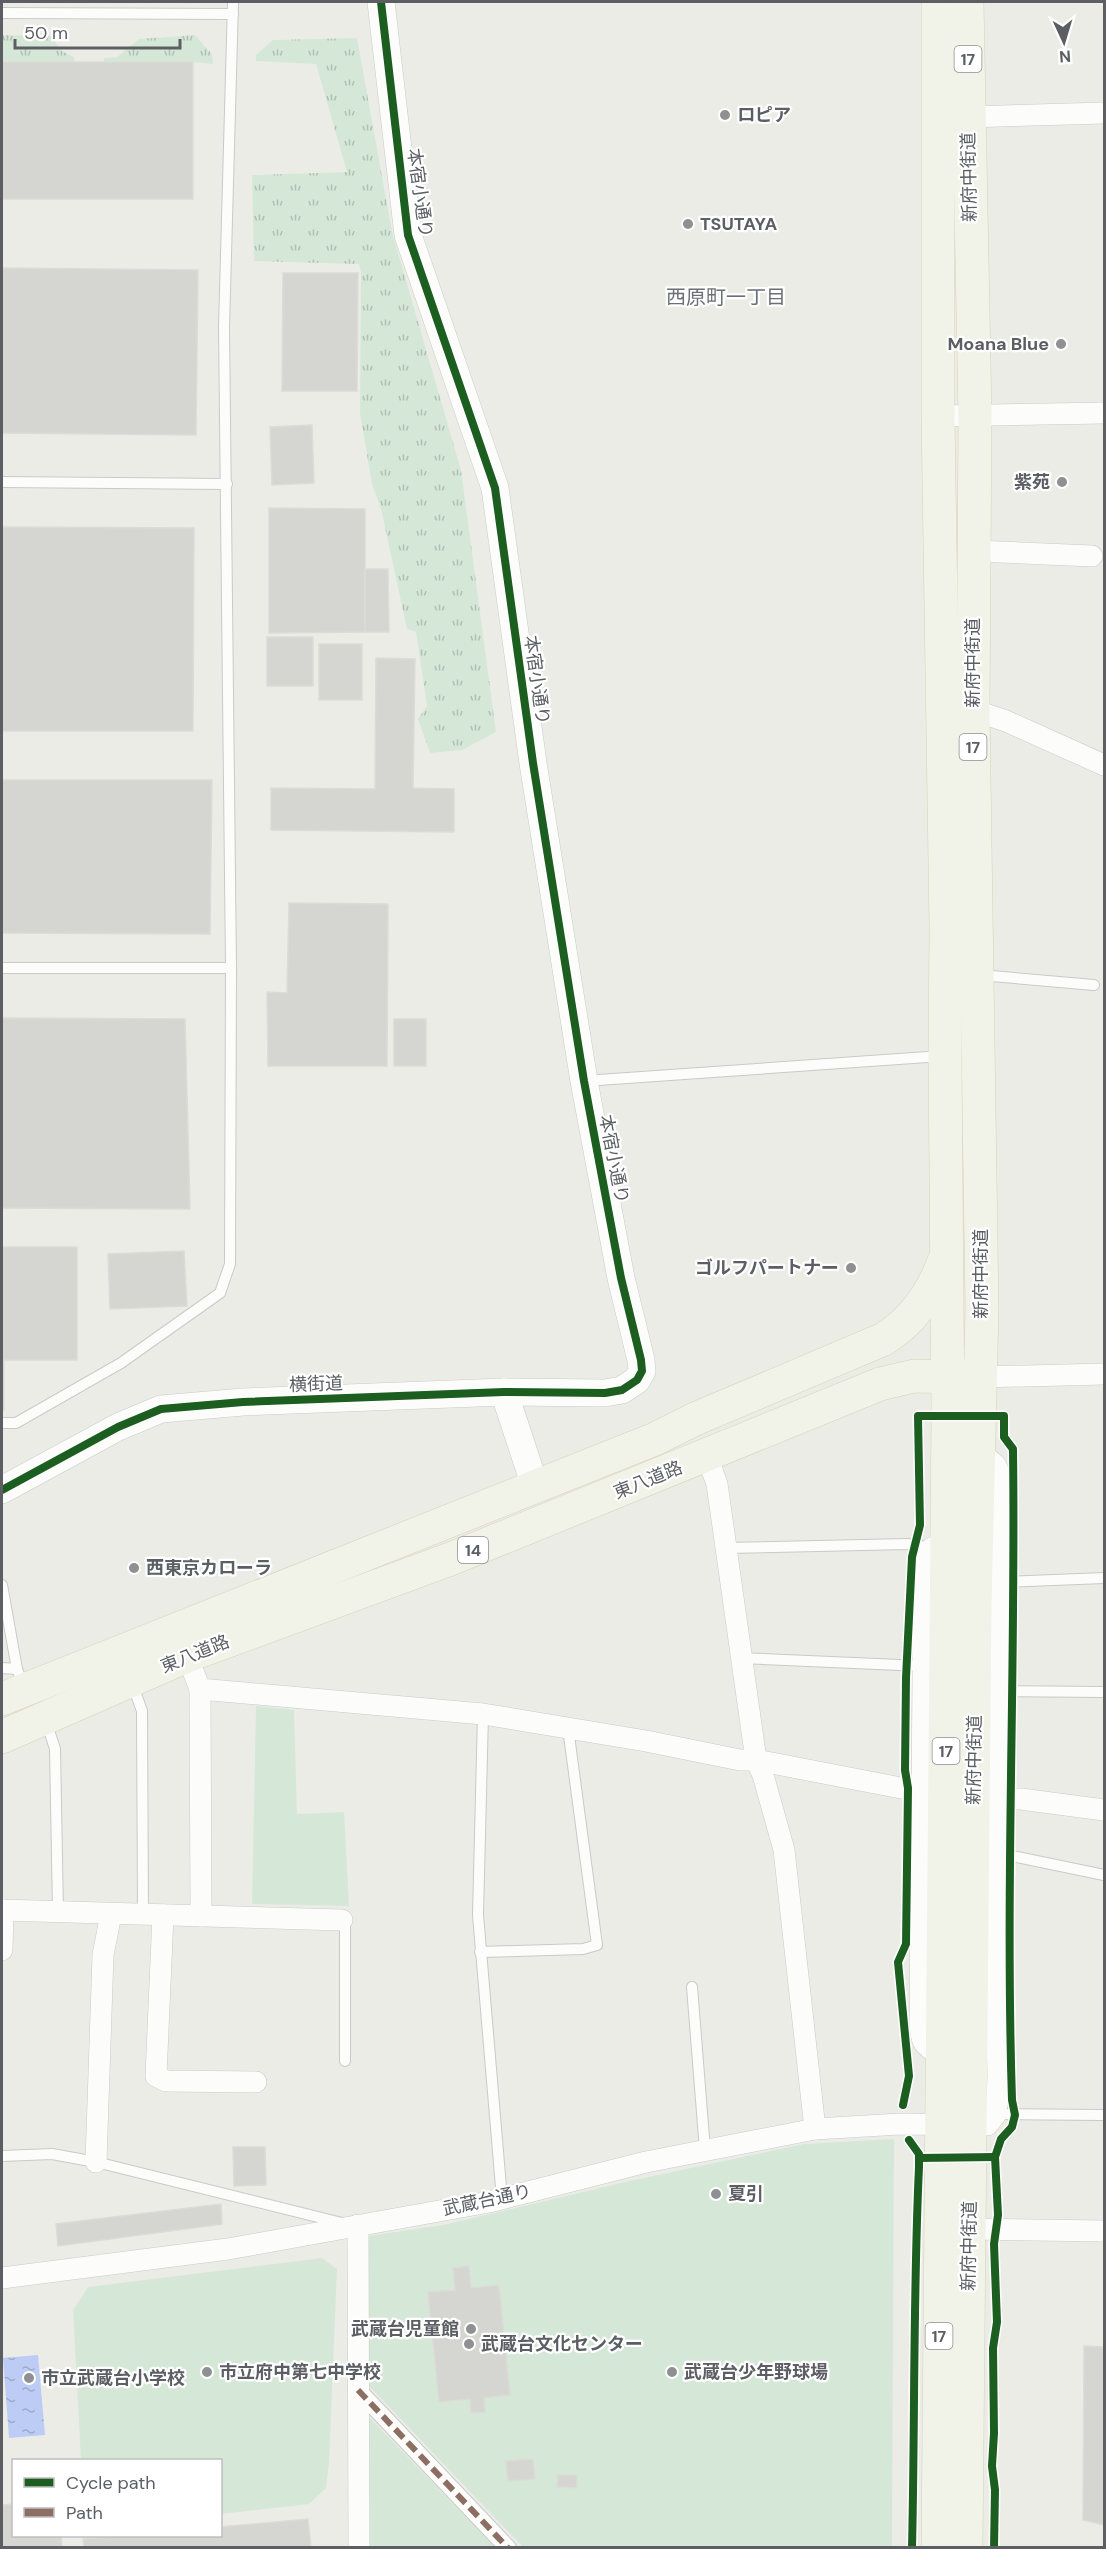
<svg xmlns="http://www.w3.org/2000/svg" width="1106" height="2549" viewBox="0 0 1106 2549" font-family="'DM Sans','Noto Sans JP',sans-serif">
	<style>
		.grass { fill: url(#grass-tufts) }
		.park { fill: #d5e8d8 }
		.water { fill: url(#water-ripples) }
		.building { fill: #d5d5d2; stroke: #dcdbd6; stroke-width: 1.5 }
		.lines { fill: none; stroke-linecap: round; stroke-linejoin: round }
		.service-casing { stroke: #c9c9c9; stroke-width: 12 }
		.pedestrian-casing { stroke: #c9c9c9; stroke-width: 18 }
		.minor-casing { stroke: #c9c9c9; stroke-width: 22 }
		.tertiary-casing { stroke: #c9c9c9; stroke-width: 28 }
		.primary-casing { stroke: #d3d3b6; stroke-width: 34 }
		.service { stroke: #fcfcfb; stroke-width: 10 }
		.pedestrian { stroke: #fcfcfb; stroke-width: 16 }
		.minor { stroke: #fcfcfb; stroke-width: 21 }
		.tertiary { stroke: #fcfcfb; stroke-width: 27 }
		.primary { stroke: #f1f2e8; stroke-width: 33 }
		.quiet { stroke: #8d6e63; stroke-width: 6; stroke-dasharray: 12 6; stroke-linecap: butt }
		.cycleway-casing { stroke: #fff; stroke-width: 11 }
		.cycleway { stroke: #1b5e20; stroke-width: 8 }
		.poi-dot { fill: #8e9092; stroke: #fff; stroke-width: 2 }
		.labels { text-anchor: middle; stroke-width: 4.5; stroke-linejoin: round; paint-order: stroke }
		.shield { fill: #fff; stroke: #8d8e92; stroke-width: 1.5 }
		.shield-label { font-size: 16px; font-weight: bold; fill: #5c5e64 }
		.poi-label { font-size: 18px; font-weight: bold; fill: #5c5e64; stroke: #fff; text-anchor: start }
		.street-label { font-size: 18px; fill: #5c5e64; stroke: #fff }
		.neighbourhood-label { font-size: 20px; fill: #6d6f76; stroke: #fff }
	</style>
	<defs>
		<pattern id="grass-tufts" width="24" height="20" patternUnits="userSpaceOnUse" patternTransform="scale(1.5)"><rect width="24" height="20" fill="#d5e8d8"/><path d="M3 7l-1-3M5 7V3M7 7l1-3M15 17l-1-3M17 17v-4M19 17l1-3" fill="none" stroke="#b0bfb3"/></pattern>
		<pattern id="water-ripples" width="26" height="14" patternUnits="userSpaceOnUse" patternTransform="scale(1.5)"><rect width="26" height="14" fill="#bcccf5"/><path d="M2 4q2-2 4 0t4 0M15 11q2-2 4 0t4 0" fill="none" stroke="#9ca9ca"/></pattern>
	</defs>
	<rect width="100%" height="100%" fill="#ecece7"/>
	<g class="grass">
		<path d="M2 35 52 36 60 50 74 57 75 62H2Z"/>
		<path d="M195 35 212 54 213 64 193 62H104V58L117 57 139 39Z"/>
		<path d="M357 38 392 232 461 470 496 732 462 750 430 753 418 719 427 706 416 632 407 629 381 509 372 484 360 413 361 272 359 264 254 261 252 175 347 172 316 64 256 61V55L273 40Z"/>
	</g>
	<g class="park">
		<path d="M256 1706 294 1710 297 1814 344 1812 349 1906 252 1904Z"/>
		<path d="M894 2139 892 2547H523L369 2386 368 2236 443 2225 634 2180 804 2144Z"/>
		<path d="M322 2258 337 2269 329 2463 326 2488 309 2504 221 2514 220 2460H81L73 2310 88 2287Z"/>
		<path d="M366 2414 495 2547H370Z"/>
	</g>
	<path class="water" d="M38 2355 45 2435 9 2438 3 2358Z"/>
	<g class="building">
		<rect x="2" y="62" width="191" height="137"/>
		<path d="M2 268 198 270 196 435 2 433Z"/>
		<path d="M283 273H358L357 391H282Z"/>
		<path d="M312 425 314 483 272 485 270 427Z"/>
		<path d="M269 508 365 509V632L269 633Z"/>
		<path d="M2 527 194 528 193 731H2Z"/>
		<path d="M365 569H388L389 632H365Z"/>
		<rect x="267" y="637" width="46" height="49"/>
		<rect x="319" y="644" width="43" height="56"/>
		<path d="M376 658 415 659 413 788 454 789V832L271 830V788L375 789Z"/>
		<path d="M2 780H212L210 934 2 933Z"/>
		<path d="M289 903 388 904 387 1066H268L267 992 287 993Z"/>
		<path d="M2 1018 185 1019 190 1209 2 1208Z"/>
		<rect x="394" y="1019" width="32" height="47"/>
		<path d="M2 1247H77V1360H4V1410H2Z"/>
		<path d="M184 1251 187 1306 110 1309 108 1254Z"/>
		<path d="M233 2147H265L266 2185 234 2186Z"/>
		<path d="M221 2204 222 2224 58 2246 56 2224Z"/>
		<path d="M469 2266 471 2288 499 2285 510 2395 484 2398 485 2412 471 2413 470 2399 439 2402 428 2292 455 2290 453 2268Z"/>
		<path d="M1084 2346 1104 2347V2525L1083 2520Z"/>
		<path d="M533 2459 535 2479 508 2481 506 2461Z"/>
		<path d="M558 2475H577V2488L557 2487Z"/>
		<path d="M14 2504V2536H61L62 2548H2V2505Z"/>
		<path d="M308 2519 311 2548H84L83 2539 122 2536H220V2527Z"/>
	</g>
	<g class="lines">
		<defs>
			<g id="service">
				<path d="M2 13 233 14"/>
				<path d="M2 482 227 484"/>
				<path d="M2 968H231"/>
				<path d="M980 975 1094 985"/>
				<path d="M584 1081 942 1056"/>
				<path d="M2 1423H16L121 1363 220 1293 230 1264 231 968 224 327 233 2"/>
				<path d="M726 1548 907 1544 932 1548"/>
				<path d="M1000 1582 1104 1578"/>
				<path d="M2 1585 17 1669 24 1687"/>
				<path d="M741 1658 923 1666"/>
				<path d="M2 1668 17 1669"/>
				<path d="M132 1683 142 1711 143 1914"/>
				<path d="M1000 1691 1104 1692"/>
				<path d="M483 1714 478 1915 502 2199"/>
				<path d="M46 1721 55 1749 58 1912"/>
				<path d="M998 1857H1017L1104 1875"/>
				<path d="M342 1920 345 1923V2061"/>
				<path d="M480 1952 583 1949 597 1945 568 1728"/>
				<path d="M692 1987 705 2150"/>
				<path d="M996 2114 1104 2115"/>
				<path d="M2 2156 52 2154 96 2162 342 2223"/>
			</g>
			<path id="pedestrian" d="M358 2390 508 2548"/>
			<g id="minor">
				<path d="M968 117 1104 113"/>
				<path d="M938 416 1104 413"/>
				<path d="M975 551 1092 556"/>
				<path d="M973 710 1006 721 1104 765"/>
				<path d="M980 1377 1104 1374"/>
				<path d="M707 1456 717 1484 756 1760 763 1775 784 1850 815 2129"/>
				<path d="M187 1656 200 1689 483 1714 646 1741 740 1760H756L901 1788H922"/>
				<path d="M200 1689 201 1916"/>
				<path d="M998 1799H1021L1104 1810"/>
				<path d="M2 1910 342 1920"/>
				<path d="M163 1915 156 2076 166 2081 256 2082"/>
				<path d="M2 1950 3 1910"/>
				<path d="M942 2054C921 2047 921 2040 920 2020L924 1566 932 1548 946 1543"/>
				<path d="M96 2162 103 1955 111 1914"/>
				<path d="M358 2225 359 2548"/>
				<path d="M970 2229 1104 2231"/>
				<path d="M2 2278 228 2249 489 2202 646 2162 815 2129 900 2124 987 2125 996 2114 998 2076 996 1989 1000 1494C999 1473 1002 1462 978 1455"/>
			</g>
			<g id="tertiary">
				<path d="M504 1392 535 1486"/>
				<path d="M2 1490 118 1427 161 1409 243 1402 504 1392 605 1393 622 1390 637 1380 642 1371 641 1360 621 1278 584 1081 533 763 495 488 408 235 381 2"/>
			</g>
			<g id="primary">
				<path d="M2 1699 655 1439 695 1419 884 1339C914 1320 932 1294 944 1261"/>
				<path d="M2 1737 187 1656 453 1558 880 1384 914 1376 968 1377"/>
				<path d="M938 2548 948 1416 945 1056 946 926 938 416V2"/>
				<path d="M966 2548 975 1604 982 1309 973 710 975 416 967 2"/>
			</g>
		</defs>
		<use href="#service" class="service-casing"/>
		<use href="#pedestrian" class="pedestrian-casing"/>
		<use href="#minor" class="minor-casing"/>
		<use href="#tertiary" class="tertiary-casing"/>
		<use href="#primary" class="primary-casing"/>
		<use href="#service" class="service"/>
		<use href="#pedestrian" class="pedestrian"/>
		<use href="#minor" class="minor"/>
		<use href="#tertiary" class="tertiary"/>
		<use href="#primary" class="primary"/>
		<path class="quiet" d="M358 2390 508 2548"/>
		<defs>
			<g id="cycleway">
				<path d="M2 1490 118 1427 161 1409 243 1402 504 1392 605 1393 622 1390 637 1380 642 1371 641 1360 621 1278 584 1081 533 763 495 488 408 235 381 2"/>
				<path d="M903 2105 909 2076 898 1962 906 1944 908 1788 905 1770 906 1678 912 1557 920 1525 918 1416H1004V1437L1013 1449C1016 1666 1005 1883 1012 2100L1015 2115 1012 2127 1001 2139 995 2157 998 2215 994 2244 997 2322 993 2348 994 2433 992 2466 995 2490 994 2548"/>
				<path d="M909 2140 919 2154V2167C913 2293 915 2420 912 2548"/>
				<path d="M919 2158 995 2157"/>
			</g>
		</defs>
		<use href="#cycleway" class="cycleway-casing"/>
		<use href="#cycleway" class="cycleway"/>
	</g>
	<g class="poi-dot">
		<circle cx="725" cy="115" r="6"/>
		<circle cx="688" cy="224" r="6"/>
		<circle cx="1061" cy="344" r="6"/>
		<circle cx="1062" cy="482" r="6"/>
		<circle cx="851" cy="1268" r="6"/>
		<circle cx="134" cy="1568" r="6"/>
		<circle cx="716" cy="2194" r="6"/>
		<circle cx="471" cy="2329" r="6"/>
		<circle cx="469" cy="2344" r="6"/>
		<circle cx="207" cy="2372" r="6"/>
		<circle cx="672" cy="2372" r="6"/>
		<circle cx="29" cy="2378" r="6"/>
	</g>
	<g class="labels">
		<g class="shield">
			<rect x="954.5" y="46" width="27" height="26" rx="4.5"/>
			<rect x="959.5" y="734" width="27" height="26" rx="4.5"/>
			<rect x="458" y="1537" width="30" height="26" rx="4.5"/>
			<rect x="932.5" y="1738" width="27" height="26" rx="4.5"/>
			<rect x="925.5" y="2323" width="27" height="26" rx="4.5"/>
		</g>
		<g class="shield-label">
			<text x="968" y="65">17</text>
			<text x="973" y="753">17</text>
			<text x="473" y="1556">14</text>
			<text x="946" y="1757">17</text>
			<text x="939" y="2342">17</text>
		</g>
		<g class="poi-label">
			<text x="737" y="121">ロピア</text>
			<text x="700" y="230">TSUTAYA</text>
			<text x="1049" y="350" text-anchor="end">Moana Blue</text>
			<text x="1050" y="488" text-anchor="end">紫苑</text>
			<text x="839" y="1274" text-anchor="end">ゴルフパートナー</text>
			<text x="146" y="1574">西東京カローラ</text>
			<text x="728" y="2200">夏引</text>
			<text x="459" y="2335" text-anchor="end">武蔵台児童館</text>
			<text x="481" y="2350">武蔵台文化センター</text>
			<text x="219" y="2378">市立府中第七中学校</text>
			<text x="684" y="2378">武蔵台少年野球場</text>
			<text x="41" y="2384">市立武蔵台小学校</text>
		</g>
		<g class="street-label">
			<text transform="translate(969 177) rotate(-91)" y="6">新府中街道</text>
			<text transform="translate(420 193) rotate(82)" y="6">本宿小通り</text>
			<text transform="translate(973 663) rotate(-90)" y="6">新府中街道</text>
			<text transform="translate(537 680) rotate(82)" y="6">本宿小通り</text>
			<text transform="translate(614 1159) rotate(79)" y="6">本宿小通り</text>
			<text transform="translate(981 1274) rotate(-90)" y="6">新府中街道</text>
			<text transform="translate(316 1384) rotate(-2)" y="6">横街道</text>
			<text transform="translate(648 1480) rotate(-22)" y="6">東八道路</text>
			<text transform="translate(195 1654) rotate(-22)" y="6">東八道路</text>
			<text transform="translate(974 1760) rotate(-89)" y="6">新府中街道</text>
			<text transform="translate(487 2200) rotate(-12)" y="6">武蔵台通り</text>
			<text transform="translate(969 2246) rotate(-89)" y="6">新府中街道</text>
		</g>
		<g class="neighbourhood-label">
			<text x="726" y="304">西原町一丁目</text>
		</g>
	</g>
	<rect width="1106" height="2549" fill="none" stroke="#5c5e64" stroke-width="6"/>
	<rect x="12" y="2459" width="210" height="78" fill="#ffffff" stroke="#bebfc1" stroke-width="1.5"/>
	<rect x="24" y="2478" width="30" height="9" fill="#1b5e20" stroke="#bebfc1" stroke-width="1.5"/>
	<text x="66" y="2489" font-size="18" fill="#5c5e64">Cycle path</text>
	<rect x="24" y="2508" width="30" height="9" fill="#8d6e63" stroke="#bebfc1" stroke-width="1.5"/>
	<text x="66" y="2519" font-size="18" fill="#5c5e64">Path</text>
	<g transform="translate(1064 42) rotate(176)" stroke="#ffffff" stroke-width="4.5" paint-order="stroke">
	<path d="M0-4.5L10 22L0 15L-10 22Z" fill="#5c5e64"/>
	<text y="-9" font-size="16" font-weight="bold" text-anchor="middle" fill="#5c5e64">N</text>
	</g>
	<path d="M15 39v9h165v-9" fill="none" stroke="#5c5e64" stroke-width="3"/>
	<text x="24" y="39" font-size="18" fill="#5c5e64" stroke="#ffffff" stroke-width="4.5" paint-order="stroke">50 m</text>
</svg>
